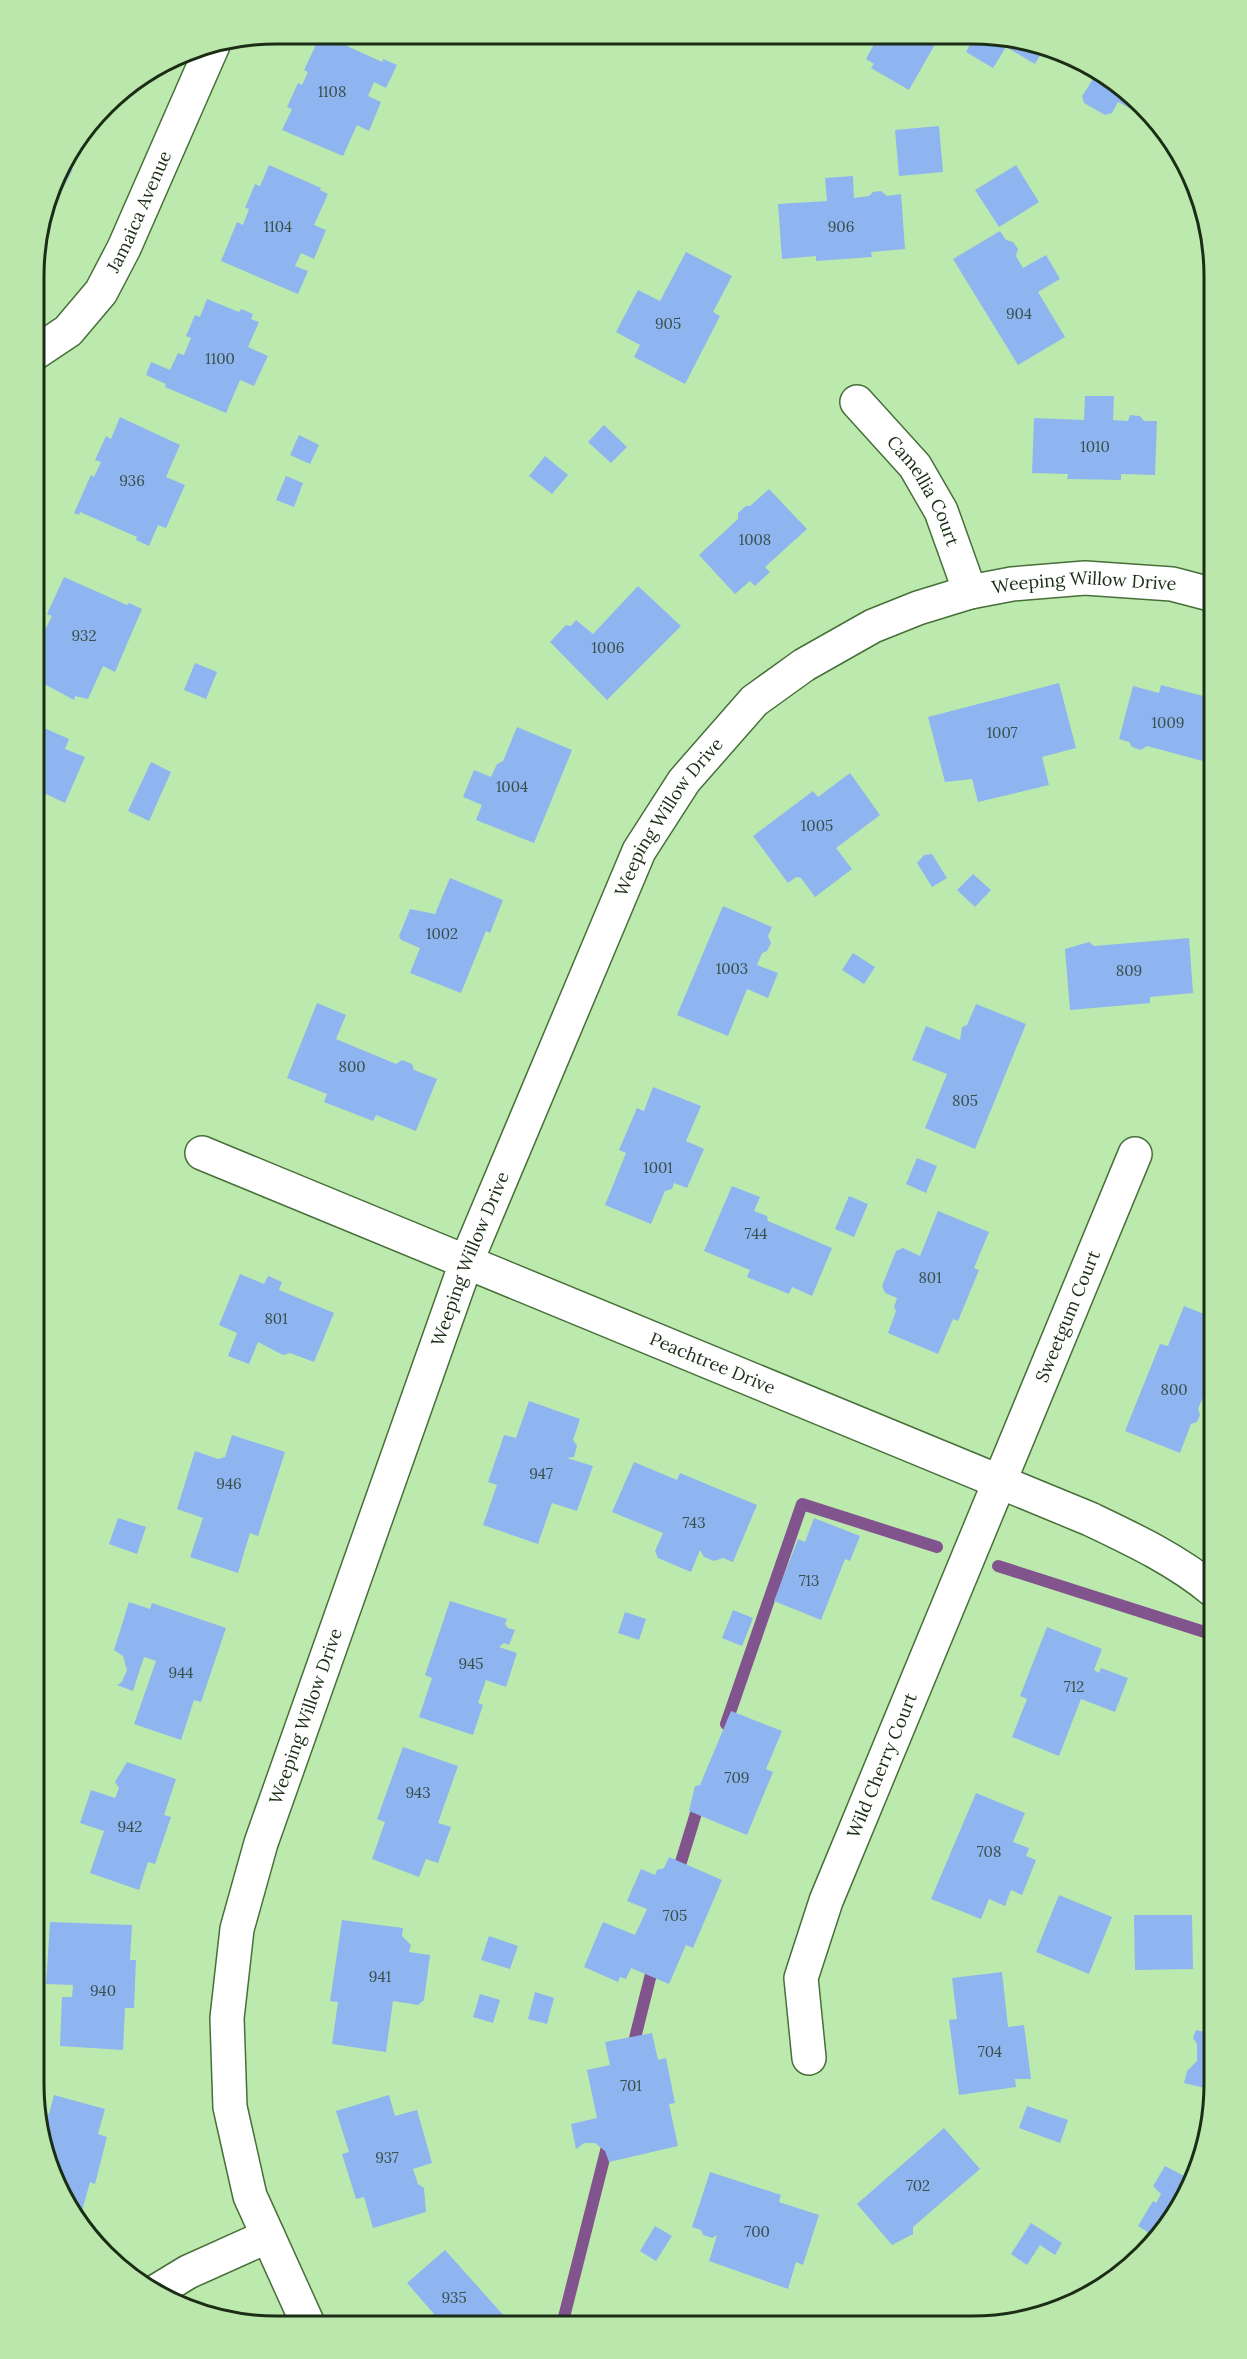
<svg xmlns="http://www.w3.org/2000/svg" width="1247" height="2359" viewBox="0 0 1247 2359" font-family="Lora,serif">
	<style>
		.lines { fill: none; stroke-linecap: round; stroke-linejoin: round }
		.stream { stroke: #82548e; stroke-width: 12 }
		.building { fill: #8eb5ef }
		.minor-casing { stroke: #476f39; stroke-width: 36 }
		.minor { stroke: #fff; stroke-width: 33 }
		.labels { text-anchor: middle; stroke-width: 4.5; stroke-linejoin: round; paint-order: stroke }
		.number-label { font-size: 15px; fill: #384f4c }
		.street-label { font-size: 18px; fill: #1c2d16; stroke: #c9f7ba }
		.rim { fill: none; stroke: #1c2d16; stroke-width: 3 }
	</style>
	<rect width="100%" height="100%" fill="#bceaae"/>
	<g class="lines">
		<g class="stream">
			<path d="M998 1566 1214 1635"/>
			<path d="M726 1724 802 1504 937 1547"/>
			<path d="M677 1875 700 1800"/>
			<path d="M632 2050 654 1962"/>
			<path d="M562 2325 609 2139"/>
		</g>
	</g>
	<g class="building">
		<path d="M321 34 382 62 383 59 397 65 386 88 374 82 368 96 381 102 369 131 357 125 343 156 282 130 292 109 287 107 298 83 302 85 308 72 304 70Z"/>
		<path d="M878 37H918L934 46 909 90 871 68 874 64 866 59Z"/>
		<path d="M974 37 1018 38 1045 47 1035 64 1006 47 993 68 966 52Z"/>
		<path d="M1091 66 1132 93 1148 113 1141 109 1133 110 1118 102 1112 113 1105 115 1084 103 1082 96 1095 76 1088 72Z"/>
		<path d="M939 126 943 172 899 176 895 130Z"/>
		<path d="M71 151 77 154 70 168 73 169 51 212 46 210 58 168Z"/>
		<path d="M269 165 321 188 320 190 328 194 314 225 326 230 314 259 301 253 295 266 308 271 298 294 221 261 237 222 243 225 249 209 245 208 255 184 260 186Z"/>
		<path d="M1016 165 1039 202 999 227 975 190Z"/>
		<path d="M853 176 854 198 869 196 873 192 881 191 887 196 901 194 905 249 871 252 872 257 816 261V256L782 259 778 204 827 201 825 178Z"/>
		<path d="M1000 231 1006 240 1013 242 1018 249 1016 256 1023 268 1046 255 1060 279 1038 292 1065 337 1018 365 953 259Z"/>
		<path d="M686 252 732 276 713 312 720 316 685 384 634 357 640 345 616 332 638 290 660 301Z"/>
		<path d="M207 299 239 312 241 309 253 314 251 319 259 322 248 347 268 356 254 386 240 380 226 413 165 387 166 384 146 375 151 362 170 370 178 353 184 355 191 338 186 336 195 315 200 317Z"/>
		<path d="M1085 396H1114L1113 420 1128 421 1130 415 1140 416 1144 421H1157L1155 475 1121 474V480L1067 479 1068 474 1032 473 1034 418 1084 420Z"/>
		<path d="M120 417 180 445 166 477 185 485 166 528 158 525 149 546 136 540 137 537 80 512 79 515 74 513 91 475 94 477 101 462 95 460 106 436 111 439Z"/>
		<path d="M604 425 627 447 611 463 588 442Z"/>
		<path d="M299 435 319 445 310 464 290 455Z"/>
		<path d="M545 456 568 475 552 494 529 476Z"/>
		<path d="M286 476 303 483 294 507 276 500Z"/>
		<path d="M769 489 807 529 765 567 770 572 755 586 750 581 735 594 699 555 738 519V513L746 506H750Z"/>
		<path d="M64 577 127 605 129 603 142 609 115 672 103 666 88 699 75 696 74 700 35 679V641L41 628 45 630 52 616 47 614Z"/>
		<path d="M638 586 681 626 607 700 550 642 566 625 571 626 576 620 593 634Z"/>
		<path d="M195 663 217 672 206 699 184 690Z"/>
		<path d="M1059 683 1076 748 1042 757 1049 785 978 802 972 779 945 782 928 717Z"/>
		<path d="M1161 685 1207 697 1206 705 1214 707V764L1147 746 1141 750 1132 747 1129 742 1119 739 1133 686 1159 693Z"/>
		<path d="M35 724 69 739 65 749 85 757 65 803 46 794 34 820Z"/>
		<path d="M517 727 572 750 534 843 476 820 482 805 463 797 474 770 491 777 497 764 503 761Z"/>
		<path d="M151 762 171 772 149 821 128 811Z"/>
		<path d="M850 773 880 815 836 848 852 869 815 897 801 878 796 877 788 883 753 836 813 791 818 797Z"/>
		<path d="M932 854 947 878 932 887 917 863 924 855Z"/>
		<path d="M973 874 991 890 975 907 957 890Z"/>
		<path d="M450 878 503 900 490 933 486 931 461 993 410 973 420 948 401 940 399 936 410 909 435 914Z"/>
		<path d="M723 906 772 927 768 936 771 943 767 951 762 953 757 965 778 973 768 998 747 989 728 1036 677 1015Z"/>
		<path d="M1189 938 1193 993 1150 997V1003L1070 1010 1065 949 1089 942 1094 946Z"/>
		<path d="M853 953 875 967 864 984 842 970Z"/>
		<path d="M317 1003 346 1015 336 1039 396 1064 402 1060 412 1064 414 1070 437 1079 416 1131 376 1115 373 1121 324 1102 327 1094 287 1078Z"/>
		<path d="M976 1004 1026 1024 975 1149 925 1128 947 1074 912 1060 926 1026 960 1040 962 1027 967 1025Z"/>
		<path d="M653 1087 701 1106 686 1141 704 1149 687 1188 674 1183 672 1189 665 1191 651 1224 605 1205 626 1153 619 1150 637 1108 644 1111Z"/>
		<path d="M917 1158 937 1166 926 1193 906 1184Z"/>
		<path d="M732 1186 760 1197 754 1211 767 1216 768 1221 832 1248 812 1296 792 1287 789 1294 747 1277 750 1270 704 1251Z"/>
		<path d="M849 1196 868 1204 854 1237 835 1229Z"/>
		<path d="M938 1211 989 1232 974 1268 979 1270 958 1321 953 1319 938 1354 888 1333 896 1311 894 1307 897 1298 885 1293 882 1286 896 1251 903 1248 920 1256Z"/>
		<path d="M240 1274 264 1284 268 1276 282 1282 279 1290 334 1313 314 1362 290 1353 283 1355 258 1342 249 1364 228 1356 237 1333 219 1325Z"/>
		<path d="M1184 1306 1214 1318V1371L1198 1409 1200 1415 1197 1422 1191 1424 1180 1453 1125 1431 1160 1344 1168 1346Z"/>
		<path d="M529 1401 580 1419 573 1440 577 1446 574 1457 567 1458 593 1466 577 1511 552 1503 538 1544 483 1525 497 1485 488 1482 504 1435 516 1438Z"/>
		<path d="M232 1435 285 1452 258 1536 250 1533 238 1573 190 1557 203 1518 177 1509 195 1451 218 1459 225 1457Z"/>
		<path d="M634 1462 677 1480 680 1473 757 1505 733 1562 723 1558 714 1561 704 1557 700 1550 691 1572 658 1558 655 1551 663 1533 612 1512Z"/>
		<path d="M118 1518 146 1527 137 1554 109 1544Z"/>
		<path d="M814 1518 860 1536 850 1561 845 1559 821 1620 774 1601 798 1539 805 1542Z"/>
		<path d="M450 1601 507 1619 505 1624 508 1628 515 1630 509 1645 504 1643 499 1647 517 1653 506 1687 486 1680 478 1703 483 1705 473 1735 419 1717 432 1678 425 1675Z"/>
		<path d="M129 1602 150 1609 152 1603 226 1628 201 1702 194 1700 181 1740 134 1724 156 1661 144 1657 133 1691 117 1685 122 1682 127 1670 123 1656 114 1650Z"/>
		<path d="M733 1610 753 1618 742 1646 722 1638Z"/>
		<path d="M625 1612 646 1619 639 1640 618 1633Z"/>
		<path d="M1047 1627 1102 1649 1094 1670 1099 1673 1101 1668 1128 1678 1115 1712 1081 1699 1059 1756 1012 1737 1027 1699 1020 1696Z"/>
		<path d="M731 1711 782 1731 766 1769 773 1772 747 1835 689 1811 695 1786 700 1785Z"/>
		<path d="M403 1747 458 1766 438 1823 451 1827 438 1863 426 1859 419 1877 372 1859 385 1822 377 1819Z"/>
		<path d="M127 1762 176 1779 164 1815 171 1817 155 1864 148 1862 139 1890 90 1873 104 1831 80 1823 91 1790 115 1798 119 1788 115 1782Z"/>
		<path d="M976 1793 1025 1813 1013 1842 1029 1848 1026 1856 1036 1860 1022 1895 1011 1890 1005 1906 989 1899 981 1919 931 1899Z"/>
		<path d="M669 1857 722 1880 693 1948 686 1945 669 1984 631 1968 626 1979 620 1977 618 1982 584 1967 603 1922 635 1935 647 1909 627 1901 641 1869 655 1875 657 1870 664 1868Z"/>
		<path d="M1059 1895 1112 1917 1089 1974 1036 1952Z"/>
		<path d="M1134 1915H1192L1193 1969 1135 1970Z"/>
		<path d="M342 1920 403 1928 402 1936 411 1945 409 1952 430 1955 424 2000 418 2005 393 2001 386 2052 332 2044 338 2002 330 2001Z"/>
		<path d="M50 1922 132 1925 130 1960H136L134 2008H125L123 2050 60 2046 62 1997H72L73 1985 46 1984Z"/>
		<path d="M489 1936 518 1946 510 1969 481 1960Z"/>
		<path d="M1002 1972 1008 2027 1024 2025 1031 2079H1015L1016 2087 959 2095 949 2020 957 2019 952 1978Z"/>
		<path d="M535 1992 554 1998 547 2024 528 2019Z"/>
		<path d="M480 1994 500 2000 493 2023 473 2017Z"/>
		<path d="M1196 2030 1213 2034V2090L1184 2083 1187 2071 1197 2061V2044L1193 2038Z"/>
		<path d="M652 2033 658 2060 666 2058 675 2103 669 2104 678 2146 609 2162 605 2151 595 2143H584L576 2149 571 2124 597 2118 587 2070 610 2065 605 2042Z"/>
		<path d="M54 2095 105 2109 98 2134 107 2137 95 2184 90 2182 79 2222 74 2219 46 2161 40 2124 42 2118 49 2114Z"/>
		<path d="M389 2095 395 2116 417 2110 432 2163 413 2169 418 2184 424 2188 426 2212 373 2228 364 2197 356 2199 342 2154 349 2152 336 2111Z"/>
		<path d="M1027 2106 1068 2120 1060 2143 1019 2128Z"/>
		<path d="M944 2128 980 2169 913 2227V2234L892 2245 857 2204Z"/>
		<path d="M1196 2162 1199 2163 1196 2176 1164 2231 1157 2238 1138 2226 1153 2201 1156 2203 1161 2194 1153 2186 1165 2166 1186 2177Z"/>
		<path d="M710 2172 781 2195 779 2202 819 2215 803 2265 796 2262 788 2289 709 2261 717 2235 712 2238 703 2235 701 2230 692 2227Z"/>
		<path d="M1031 2223 1062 2243 1055 2255 1040 2245 1027 2265 1011 2254Z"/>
		<path d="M655 2226 672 2236 656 2261 640 2251Z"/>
		<path d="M445 2250 505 2317 512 2316 517 2325 435 2324 429 2318 434 2314 407 2283Z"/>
	</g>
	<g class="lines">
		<defs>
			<g id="minor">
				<path id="s1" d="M35 353 68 331 101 292 124 248 213 45"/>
				<path id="s2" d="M857 402 915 466 941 511 970 592"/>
				<path id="s3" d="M202 1153 1090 1519C1132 1539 1177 1560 1214 1591"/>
				<path id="s4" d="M809 2058 801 1978 826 1901 1135 1154"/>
				<path d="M155 2292 188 2272 268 2236"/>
				<path id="s5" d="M308 2324 250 2196 230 2107 227 2018 237 1929 261 1843 467 1260 639 851 684 781 754 701 804 665 873 626 918 608 970 592 1012 584 1085 578 1172 584 1214 595"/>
			</g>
		</defs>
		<use href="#minor" class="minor-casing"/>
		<use href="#minor" class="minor"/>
	</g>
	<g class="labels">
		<g class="number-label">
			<text x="332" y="97">1108</text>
			<text x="278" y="232">1104</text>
			<text x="841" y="232">906</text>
			<text x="1019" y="319">904</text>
			<text x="668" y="329">905</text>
			<text x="220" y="364">1100</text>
			<text x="1095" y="452">1010</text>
			<text x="132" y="486">936</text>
			<text x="755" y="545">1008</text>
			<text x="84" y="641">932</text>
			<text x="608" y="653">1006</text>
			<text x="1168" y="728">1009</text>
			<text x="1002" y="738">1007</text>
			<text x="512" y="792">1004</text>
			<text x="817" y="831">1005</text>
			<text x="442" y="939">1002</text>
			<text x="732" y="974">1003</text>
			<text x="1129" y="976">809</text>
			<text x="352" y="1072">800</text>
			<text x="965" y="1106">805</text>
			<text x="658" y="1173">1001</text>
			<text x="756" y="1239">744</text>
			<text x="930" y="1283">801</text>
			<text x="276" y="1324">801</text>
			<text x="1174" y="1395">800</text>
			<text x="541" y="1479">947</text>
			<text x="229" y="1489">946</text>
			<text x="694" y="1528">743</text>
			<text x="809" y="1586">713</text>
			<text x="471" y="1669">945</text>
			<text x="181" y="1678">944</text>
			<text x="1074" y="1692">712</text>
			<text x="737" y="1783">709</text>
			<text x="418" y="1798">943</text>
			<text x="130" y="1832">942</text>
			<text x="989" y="1857">708</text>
			<text x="675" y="1921">705</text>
			<text x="380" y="1982">941</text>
			<text x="103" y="1996">940</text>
			<text x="990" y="2057">704</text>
			<text x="631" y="2091">701</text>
			<text x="387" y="2163">937</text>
			<text x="918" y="2191">702</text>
			<text x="757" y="2237">700</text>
			<text x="454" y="2303">935</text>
		</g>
		<g class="street-label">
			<text dy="6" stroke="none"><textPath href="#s1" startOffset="180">Jamaica Avenue</textPath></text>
			<text dy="6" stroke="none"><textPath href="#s2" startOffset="112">Camellia Court</textPath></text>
			<text dy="6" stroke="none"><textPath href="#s5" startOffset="2110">Weeping Willow Drive</textPath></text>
			<text dy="6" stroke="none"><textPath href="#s5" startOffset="1606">Weeping Willow Drive</textPath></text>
			<text dy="6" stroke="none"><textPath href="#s5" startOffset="1120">Weeping Willow Drive</textPath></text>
			<text dy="6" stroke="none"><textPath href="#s4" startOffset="794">Sweetgum Court</textPath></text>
			<text dy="6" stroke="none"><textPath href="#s3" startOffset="552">Peachtree Drive</textPath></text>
			<text dy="6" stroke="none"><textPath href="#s5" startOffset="634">Weeping Willow Drive</textPath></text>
			<text dy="6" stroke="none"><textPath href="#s4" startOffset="308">Wild Cherry Court</textPath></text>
		</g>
	</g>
	<path d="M0 0H1247V2359H0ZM276 44H972A232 232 0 0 1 1204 276V2084A232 232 0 0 1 972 2316H276A232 232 0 0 1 44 2084V276A232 232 0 0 1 276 44Z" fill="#bbe7ad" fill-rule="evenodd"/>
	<path class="rim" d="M276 44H972A232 232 0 0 1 1204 276V2084A232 232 0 0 1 972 2316H276A232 232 0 0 1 44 2084V276A232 232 0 0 1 276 44Z"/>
</svg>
